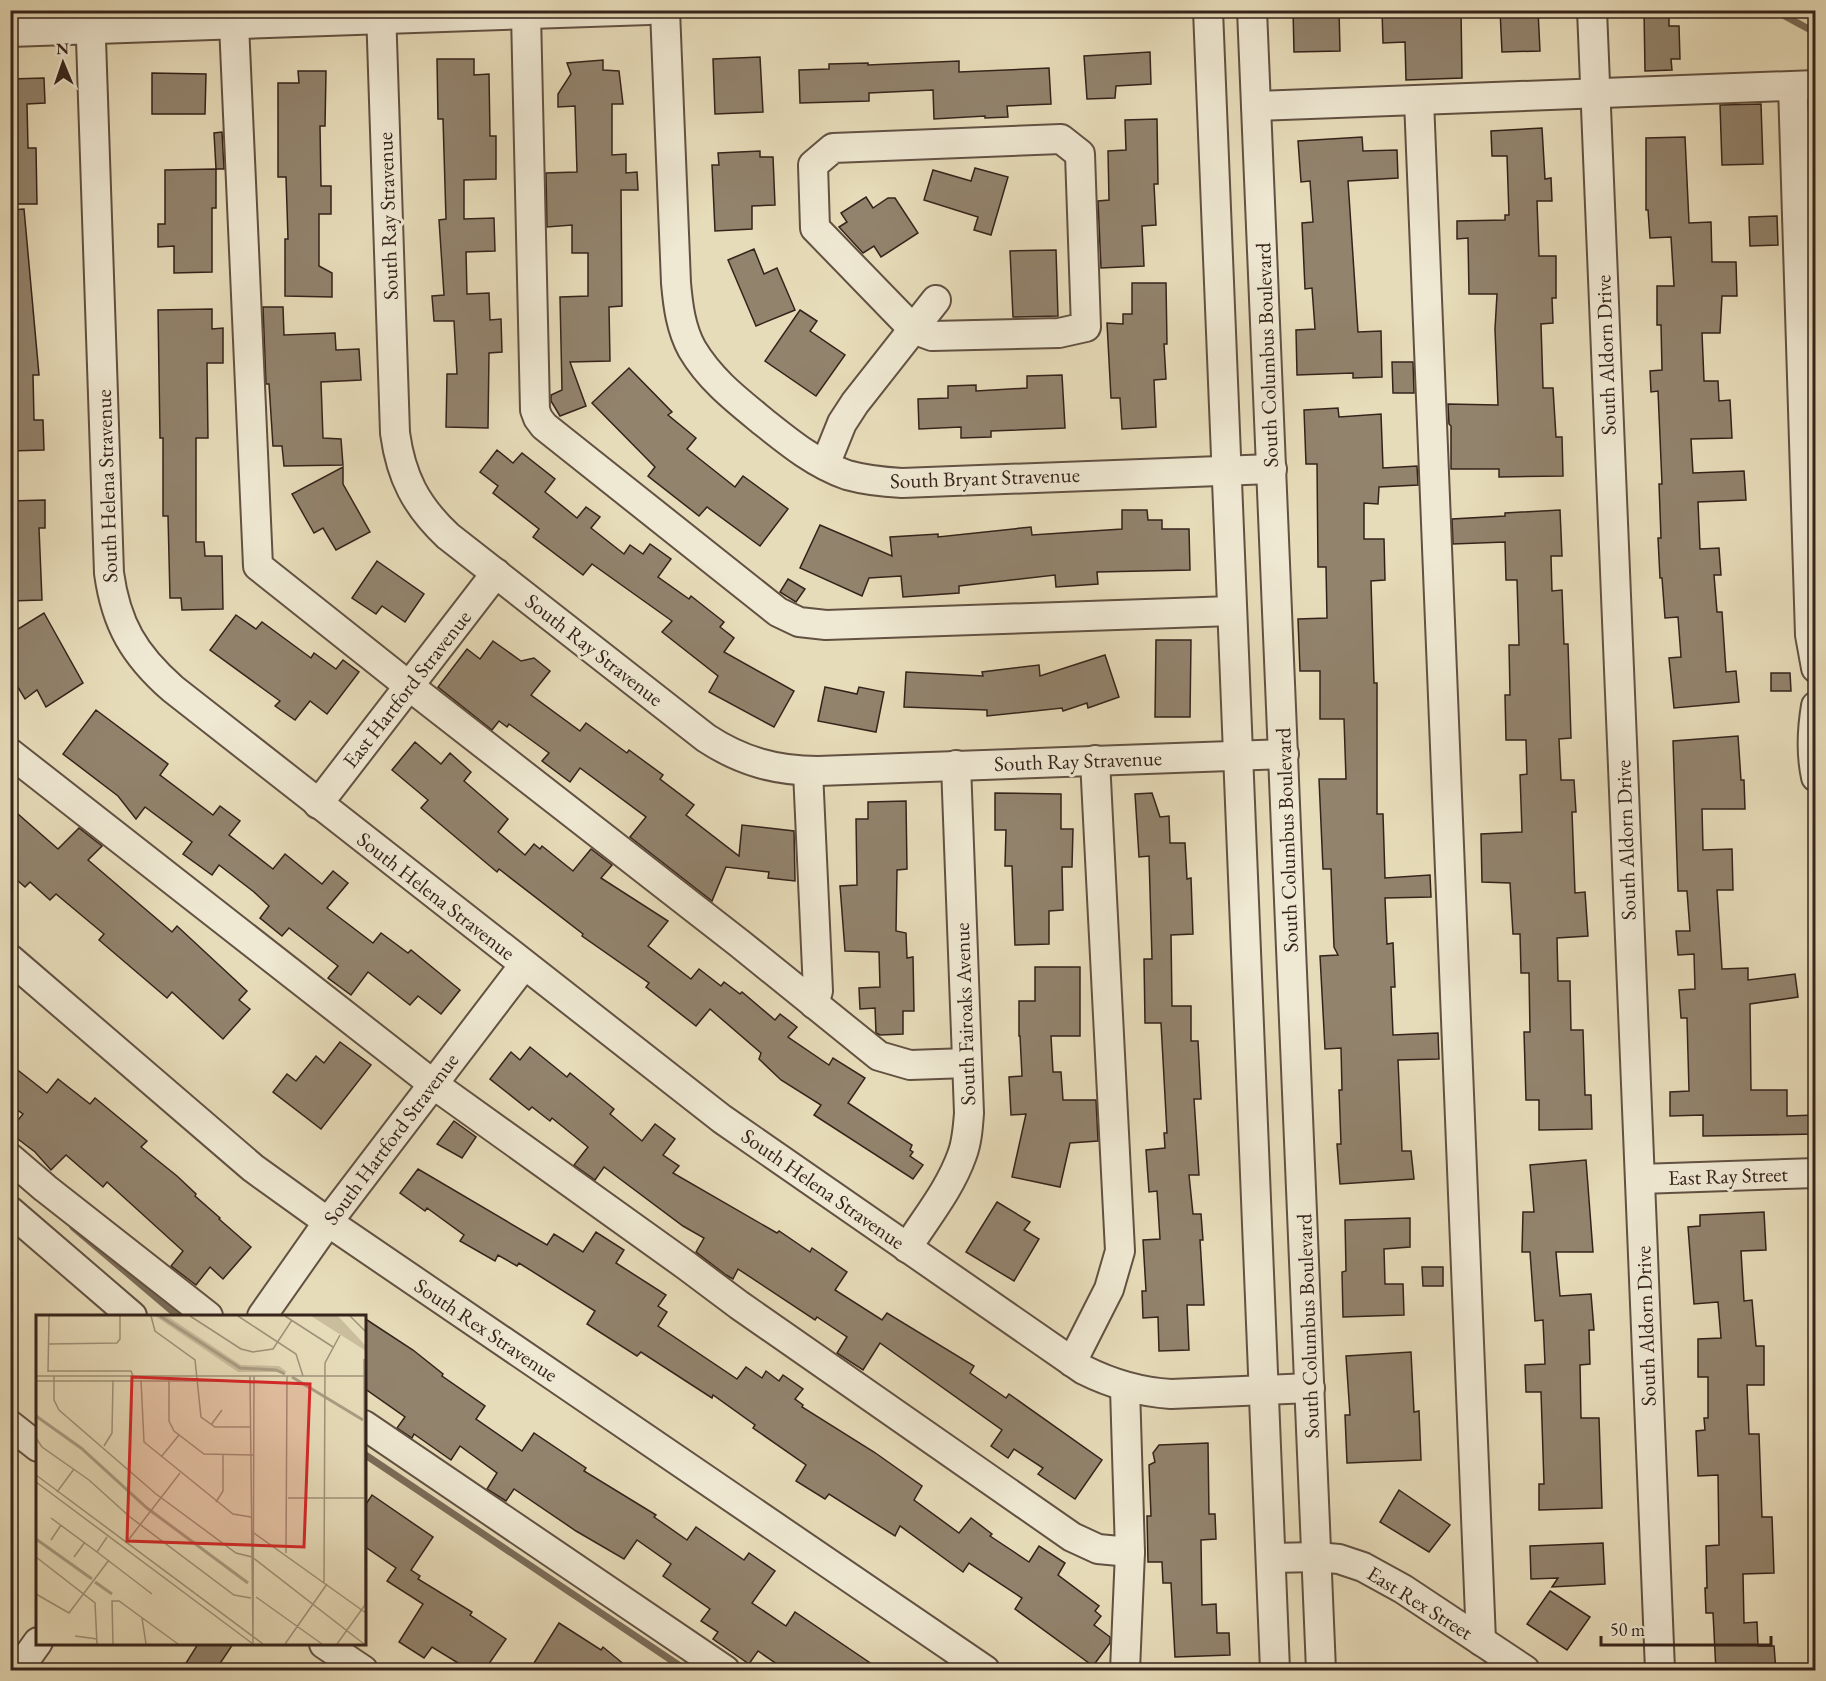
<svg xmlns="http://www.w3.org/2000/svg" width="1826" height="1681" viewBox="0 0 1826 1681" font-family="'EB Garamond',serif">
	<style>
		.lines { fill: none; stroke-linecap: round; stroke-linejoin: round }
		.stream { stroke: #7b6c59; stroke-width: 7 }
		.building { fill: #92836d; stroke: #35231b; stroke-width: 1.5 }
		.minor-casing { stroke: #625142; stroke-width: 32 }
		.minor { stroke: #efe8d2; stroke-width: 28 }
		.labels { text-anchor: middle; stroke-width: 6; stroke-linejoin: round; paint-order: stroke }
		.street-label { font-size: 21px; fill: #35231b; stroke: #efe8d2 }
		.inset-river { fill: none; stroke: #aa9d83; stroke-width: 3 }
		.inset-road { fill: none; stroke: #a0927a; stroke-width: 1.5 }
		.view { fill: #d62828; fill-opacity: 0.15; stroke: #d62828; stroke-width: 3 }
		.inset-edge { fill: none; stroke: #35231b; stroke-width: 3 }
	</style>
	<rect width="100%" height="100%" fill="#e7dcb9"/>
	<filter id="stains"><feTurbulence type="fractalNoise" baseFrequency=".00333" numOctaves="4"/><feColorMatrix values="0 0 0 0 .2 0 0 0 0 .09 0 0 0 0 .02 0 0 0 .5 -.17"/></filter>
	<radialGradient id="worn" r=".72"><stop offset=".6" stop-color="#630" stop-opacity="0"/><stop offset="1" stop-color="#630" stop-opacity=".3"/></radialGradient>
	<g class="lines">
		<g class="stream">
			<path d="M1774 10 1816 33"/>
			<path d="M73 1227 178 1316"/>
			<path d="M364 1454 686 1670"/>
		</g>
	</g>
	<g class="building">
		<path d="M1293 10H1339L1340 51 1294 52Z"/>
		<path d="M1382 10H1461L1462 78 1406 80 1405 42 1383 43Z"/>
		<path d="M1500 10H1538L1540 51 1502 52Z"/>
		<path d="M1644 10H1669V26H1679L1680 59H1671L1672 70 1645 71Z"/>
		<path d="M1150 52 1151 84 1116 86 1115 98 1087 99 1084 56Z"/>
		<path d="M760 57 763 112 715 114 713 59Z"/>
		<path d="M437 59H474V75L489 74 490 136H496V179L464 180V219L494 218 495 251 466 252 467 294 489 293 490 320 501 319 502 352 489 353 488 428 446 427 447 374H457L454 321H434L432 296 444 295 439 220 446 219 443 119H438Z"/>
		<path d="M603 60V70L619 71 623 104H612V155L626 154V173L637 172 638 190H621L622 306 609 307 610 361 570 362 586 406 560 416 551 401V395L562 390 560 297 588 296V253H572V225L547 227 546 173 577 172 575 106 558 107V94L571 74 567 63Z"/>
		<path d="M959 61V72L1049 68 1051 104 1007 106 1008 117 985 118V116L934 119 933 90 869 93V101L800 103 799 70 829 69V64L868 63V65Z"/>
		<path d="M298 71H326L325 126H320L321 186H331V214H319V266L332 273V297L285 296V239H288L286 177H278V83H299Z"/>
		<path d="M152 73 206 74 205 114H152Z"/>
		<path d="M44 78 45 103 27 104 28 148H36L37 204H10V79Z"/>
		<path d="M1761 104 1763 164 1722 165 1720 105Z"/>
		<path d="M1157 119 1158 184H1154L1156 225 1142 226 1144 266 1101 268 1098 201 1109 200 1108 151 1126 150 1125 120Z"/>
		<path d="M1542 128 1545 179 1551 178 1552 201H1537L1539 256H1556V298H1552L1553 323 1541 324 1543 388H1553L1556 437H1562L1563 476 1499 477V469H1451V426L1449 424 1448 404 1498 405 1495 329 1497 294H1469L1468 238 1457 239V221L1505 220V215H1509L1507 156H1492L1491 131Z"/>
		<path d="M222 132 224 169H216L214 133Z"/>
		<path d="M1362 137 1363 151 1397 150 1398 178 1348 181 1358 332 1381 331 1382 377 1353 378V373L1297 375 1296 330 1315 329 1312 288 1305 289 1302 223 1313 222 1310 181 1301 182 1298 141Z"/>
		<path d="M1685 137 1689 223 1711 222 1712 262H1736L1737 296H1722L1720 333H1702L1704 381H1718L1719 401 1730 400 1732 438 1691 439 1693 473 1744 471 1746 500 1698 502 1700 549 1719 548 1721 575H1714L1717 612H1722L1726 672 1736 671 1739 702 1674 708 1669 658 1681 657 1678 617 1665 618 1662 578H1660L1658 538H1661L1659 484H1662L1658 391 1651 392 1650 371 1662 370 1661 325H1657V286H1674L1671 237 1650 238 1648 210H1646V138Z"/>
		<path d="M760 151V157H773L775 205 752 206V229L715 231 712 165H719L718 153Z"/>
		<path d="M975 168 1008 177 991 235 974 230 978 217 924 200 933 170 971 181Z"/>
		<path d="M216 169V208H212V272L174 273V246L158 247V224H165V170Z"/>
		<path d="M866 197 873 208 888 198H895L918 233 881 257 874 246 863 253 839 227 847 222 841 213Z"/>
		<path d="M24 209 39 375H33L34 420H43L44 450 10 451V210Z"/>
		<path d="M1777 216 1778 245 1750 246 1749 217Z"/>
		<path d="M754 249 764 274 777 268 795 310 756 326 728 260Z"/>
		<path d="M1056 250 1058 316 1013 317 1010 251Z"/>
		<path d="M1132 283H1166L1167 344H1164L1166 379 1154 380 1156 427 1122 429 1120 398H1111L1107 323 1123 324V314H1132Z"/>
		<path d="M263 307H283L284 335 335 333 336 350 359 349 361 380 321 382 323 438 341 439 343 465 284 466 282 446H273L269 384H266Z"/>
		<path d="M212 309V329L223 328V363H207L208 438H196V542H204L205 556H222L223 609 182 610 181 598H170L168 516H163V438H160L158 310Z"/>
		<path d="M800 310 817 321 810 331 845 355 816 396 765 361Z"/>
		<path d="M1392 362H1413L1414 393H1393Z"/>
		<path d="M629 368 672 412 668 415 696 438 687 449 735 487 743 476 788 509 760 546 707 507 699 516 648 476 655 467 592 403Z"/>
		<path d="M1062 375 1065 428 991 431V437L961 438V427L919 429 918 399 948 398V386L976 385V391L1027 388V376Z"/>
		<path d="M1338 408 1339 417 1381 414 1383 468 1417 466 1418 485 1379 487 1378 504 1364 503V539H1384L1385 580 1371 581 1374 683H1377V814H1383L1385 878 1430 875 1431 897 1385 898 1387 944 1393 943 1395 987H1391L1393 1035 1438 1033 1439 1059 1398 1060 1402 1151H1411L1414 1179 1340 1184 1337 1144H1341L1339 1090H1342L1341 1048 1325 1049 1320 956 1338 955 1334 947 1331 869H1323L1319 779H1346L1344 719H1320V671H1300L1298 619 1327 618 1326 567H1318L1317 464H1306L1304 410Z"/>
		<path d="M497 450 513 463 522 453 555 479 545 492 577 518 586 507 600 517 591 528 624 554 630 545 643 554 650 544 671 559 658 577 689 599 691 596 724 622 720 627 734 638 724 652 794 691 774 727 709 692 718 676 662 632 672 621 592 564 583 575 533 537 539 529 493 493 498 486 480 472Z"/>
		<path d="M343 467V484L370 532 336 550 323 528 314 533 292 494Z"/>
		<path d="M45 500V528H39L42 600 10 601V501Z"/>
		<path d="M1122 510H1147L1148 520H1162V529H1189L1190 570 1097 572 1098 584 1056 587 1055 575 959 586V593L903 597 901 576 869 578 862 596 800 568 820 525 892 556 890 537 938 534V537L1031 527 1032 535 1122 529Z"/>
		<path d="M1560 510 1562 556H1551L1552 591 1562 590 1564 644H1568L1571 738 1559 739 1561 780H1574L1576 812H1572L1575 893 1585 892 1588 936 1557 938 1558 981H1570L1571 1030H1583L1585 1095H1591L1592 1129 1539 1130V1100H1526L1524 1032H1530L1529 973H1521L1520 934H1513L1510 883 1482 882 1481 834 1522 832 1520 775 1527 774 1526 740H1506L1505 695H1510L1509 645H1519L1517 580H1506L1505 542 1453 544 1452 519 1505 516V513Z"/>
		<path d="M377 561 424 594 405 622 382 606 376 614 352 598Z"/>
		<path d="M788 579 805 589 796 602 780 592Z"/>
		<path d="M44 613 83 683 46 707 37 690 25 699 10 674V634Z"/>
		<path d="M236 615 256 629 262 622 311 658 314 653 336 669 343 660 359 672 327 714 310 701 295 720 275 706 280 701 210 650Z"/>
		<path d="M1156 640H1191L1190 717H1155Z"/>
		<path d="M493 641 521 661 534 658 550 671 531 695 580 731 586 723 627 753 629 750 663 775 660 779 694 805 686 815 739 856 742 825 794 831 795 881 768 878 769 872 726 867 712 901 630 837 646 817 580 768 570 782 542 761 549 753 509 724 507 727 499 721 492 730 438 687 467 649 480 659Z"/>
		<path d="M1105 655 1119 697 1088 708 1087 703 1063 711 1062 708 987 716V710L904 707 906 672 983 676 982 672 1039 665 1040 676Z"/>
		<path d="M1771 673H1790L1791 691H1771Z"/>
		<path d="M825 687 857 694 859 687 884 692 876 732 818 721Z"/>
		<path d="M96 710 168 764 160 775 213 815 220 806 240 821 229 835 273 869 285 854 322 884 333 871 348 883 327 908 373 943 381 933 408 953 411 950 460 990 441 1014 418 996 410 1005 368 972 351 995 328 978 338 966 289 928 282 936 260 918 269 906 254 892 219 865 212 875 183 854 192 842 145 807 136 819 118 796 63 754Z"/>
		<path d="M1738 736 1741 780H1744L1745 809H1702L1703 850 1732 849 1733 890H1717L1722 969 1748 968V980L1795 974 1798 997 1750 1004 1751 1090H1787V1116L1815 1115V1134L1703 1136V1115L1670 1116V1092L1689 1091 1687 1018H1681L1679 990 1695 989 1694 954 1678 955 1676 931H1690L1687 891H1678L1673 741Z"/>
		<path d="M415 742 441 764 450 753 471 772 464 781 508 819 498 832 525 855 534 844 540 849 542 846 573 871 591 849 612 865 601 878 668 921 648 946 691 979 699 969 721 986 724 982 740 994 742 992 775 1020 780 1014 797 1027 788 1037 829 1065 833 1058 865 1078 848 1103 912 1145 910 1150 913 1152 910 1156 923 1165 913 1179 814 1115 821 1105 781 1080 759 1059 761 1053 710 1009 696 1026 646 987 649 983 582 936 583 934 499 869 497 872 421 808 428 800 392 770Z"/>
		<path d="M995 793 1061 794V829H1073L1072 867H1062L1063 910 1049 911V944L1015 945 1012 866H1005L1006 830H995Z"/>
		<path d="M1152 793 1160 817 1169 816 1170 843H1185L1187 879 1191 878 1193 934 1171 935 1172 1006H1191V1041H1198L1201 1099H1194L1199 1175H1189L1193 1214H1201L1203 1240H1200L1204 1305H1187L1189 1350 1159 1351 1158 1317 1143 1318 1142 1291H1146L1143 1240 1160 1239 1157 1191 1149 1192 1146 1150 1165 1148 1164 1133H1167L1161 1023H1145L1144 959H1152L1149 856 1139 857 1135 794Z"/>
		<path d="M906 801 907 869 897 870 896 931 906 933 907 958 913 957 914 1011H903V1034L880 1035 876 1033 875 1008 860 1009 859 988 880 987 879 952 845 951 840 886 857 885 856 819H868V802Z"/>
		<path d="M10 807 58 849 79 828 102 846 88 860 172 932 177 926 247 991 239 1000 250 1009 223 1039 172 992 167 998 99 940 104 934 56 894 50 900 30 882 25 887 10 874Z"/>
		<path d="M1035 967H1080V1036H1051L1053 1072H1061L1063 1100H1096L1098 1141 1070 1143 1060 1187 1012 1177 1026 1114 1011 1115 1009 1077 1022 1076 1020 1036H1019V1001H1035Z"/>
		<path d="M340 1042 371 1065 321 1129 273 1092 287 1074 296 1081 316 1056 324 1063Z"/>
		<path d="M530 1047 567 1077 570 1073 614 1109 610 1114 642 1141 655 1124 675 1139 663 1155 679 1166 673 1173 777 1233 779 1231 810 1252 812 1248 847 1272 835 1290 882 1320 887 1313 974 1366 970 1373 1006 1398 1009 1394 1102 1460 1075 1499 1038 1474 1043 1468 1014 1449 1008 1458 991 1446 1002 1430 880 1343 863 1370 837 1353 847 1337 817 1317 815 1320 738 1269 733 1279 726 1275 696 1252 704 1238 683 1226 604 1167 595 1180 574 1165 588 1147 552 1118 550 1121 532 1107 529 1110 490 1079 511 1052 520 1060Z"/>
		<path d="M10 1064 47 1093 58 1079 90 1104 95 1098 147 1141 141 1147 177 1176 196 1194 195 1196 220 1218 219 1219 251 1247 223 1279 210 1267 196 1285 171 1266 183 1251 107 1182 103 1187 66 1155 51 1170 35 1152 10 1133V1130L23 1114 10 1105Z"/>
		<path d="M454 1121 476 1137 462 1158 437 1144Z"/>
		<path d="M1586 1160 1593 1252H1556L1560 1296 1591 1294 1594 1330H1589L1590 1364 1580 1365 1581 1418H1599L1602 1508 1539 1510V1484H1544L1541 1392H1526L1525 1365 1545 1364 1543 1320 1535 1321 1530 1252H1522L1523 1212H1534L1530 1165Z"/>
		<path d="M418 1169 547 1245 554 1234 583 1252 596 1232 624 1250 616 1263 666 1295 658 1306 667 1312 658 1326 737 1379 746 1367 762 1378 766 1371 779 1381 783 1375 803 1389 795 1399 803 1405 802 1407 874 1452 922 1486 914 1500 959 1533 971 1518 992 1534 990 1536 1029 1562 1039 1546 1065 1563 1058 1575 1099 1606 1095 1611 1101 1616 1094 1625 1110 1637V1643L1093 1666 1015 1609 1022 1598 969 1563 963 1572 900 1526 895 1536 829 1494 825 1499 796 1481 806 1465 753 1428 755 1425 713 1395 712 1398 641 1352 637 1356 587 1324 595 1311 519 1263 517 1266 498 1255 495 1261 460 1241 464 1235 427 1208 425 1211 400 1193Z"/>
		<path d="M997 1202 1030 1222 1024 1230 1039 1239 1014 1281 966 1252Z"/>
		<path d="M1764 1212 1766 1250 1741 1251 1744 1301 1752 1300 1756 1346H1764V1385H1747L1749 1434H1759L1762 1517H1772L1774 1573 1743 1574 1744 1623 1757 1622 1758 1646H1774L1776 1671H1716L1713 1613H1706L1705 1588H1707L1706 1546 1719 1545 1718 1475 1698 1476 1696 1431 1705 1430 1704 1418H1708V1377H1698V1339L1721 1338 1718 1302 1694 1304 1688 1227 1700 1226V1215Z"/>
		<path d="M1410 1218V1247L1384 1249 1385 1284H1403L1404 1315 1343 1317 1342 1272 1346 1271 1345 1220Z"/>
		<path d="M1422 1267H1443V1286H1423Z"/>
		<path d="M364 1318 413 1350 443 1374 442 1376 485 1406 476 1419 522 1451 534 1433 586 1468 584 1471 656 1515 654 1517 687 1540 696 1527 744 1560 749 1553 775 1571 752 1603 786 1626 795 1612 882 1671H787L758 1651 749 1664 713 1639 718 1632 701 1621 710 1609 663 1576 671 1564 637 1540 624 1559 576 1531 514 1489 506 1501 487 1489 497 1473 460 1446 451 1460 414 1434 412 1438 397 1428 405 1417 364 1388Z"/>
		<path d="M1411 1352 1414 1412 1419 1411 1421 1460 1347 1463 1345 1415H1350L1346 1356Z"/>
		<path d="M1208 1443 1209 1514H1215L1216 1539 1201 1540 1202 1605 1216 1604 1217 1633H1229L1230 1655 1175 1657 1171 1583H1163L1162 1562H1148L1147 1516H1151L1149 1465 1155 1462 1153 1453 1159 1445Z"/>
		<path d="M1399 1490 1450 1525 1429 1552 1380 1522Z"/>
		<path d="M372 1495 433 1537 411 1570 420 1576 418 1579 472 1612 470 1615 506 1639 484 1671H471L432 1647 424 1658 399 1642 423 1604 387 1581 396 1568 364 1546V1507Z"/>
		<path d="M1603 1543 1605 1584 1552 1587 1558 1578 1531 1579 1530 1546Z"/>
		<path d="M1550 1591 1590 1617 1567 1650 1527 1624Z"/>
		<path d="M559 1623 601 1650 603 1647 632 1671H529Z"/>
		<path d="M198 1644H233L215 1671H181Z"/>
	</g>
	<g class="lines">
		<defs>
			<g id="minor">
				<path d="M90 10 109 573C116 624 134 655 173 689L722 1119 1084 1370C1112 1384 1139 1392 1171 1394L1310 1388"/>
				<path d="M381 10 395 433C401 477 416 506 448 536L706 738C741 761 776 771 818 771L1284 754"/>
				<path d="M665 10 676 283C678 306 681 329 692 349 711 381 738 401 766 424 791 444 816 464 847 475 865 480 883 482 902 483L1272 469"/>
				<path d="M1208 10 1275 1670"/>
				<path d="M1252 10 1321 1670"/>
				<path d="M1592 10 1660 1670"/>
				<path d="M526 14 535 410 538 418 544 426 778 612 799 622 826 625 1232 611"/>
				<path d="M234 24 258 566 404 682 739 943 879 1056 910 1065 967 1063"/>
				<path d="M10 32 649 10"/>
				<path d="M1793 86 1810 635 1816 668"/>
				<path d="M1419 100 1481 1641"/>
				<path d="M1256 106 1816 85"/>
				<path d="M1061 139 1080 154 1086 327 1059 333 932 336 913 329 815 228 813 165 833 148Z"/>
				<path d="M825 465 842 423 855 403 936 300"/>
				<path d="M1816 706C1812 730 1811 754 1816 777"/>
				<path d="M10 753 433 1084 687 1266 739 1305 1072 1537 1098 1549 1130 1552"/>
				<path d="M808 771 818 991 814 1004"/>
				<path d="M318 804 496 573"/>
				<path d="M10 959 253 1168 328 1222 985 1670"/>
				<path d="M10 1158 45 1188 208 1316"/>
				<path d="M1640 1179 1816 1173"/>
				<path d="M10 1211 132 1316"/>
				<path d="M907 1248C926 1218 950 1189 962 1155 967 1142 968 1127 969 1113L956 765"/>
				<path d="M262 1316 328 1222 524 965"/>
				<path d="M1072 1362 1109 1289 1120 1251 1095 760"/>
				<path d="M10 1425 38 1447"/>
				<path d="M364 1425 725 1670"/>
				<path d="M1271 1558 1317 1557 1339 1559 1363 1567 1403 1589 1525 1670"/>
				<path d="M324 1644 363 1670"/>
				<path d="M18 1670 38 1642"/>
				<path d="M1125 1670 1130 1552 1125 1388"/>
			</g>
		</defs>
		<use href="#minor" class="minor-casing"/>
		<use href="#minor" class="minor"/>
	</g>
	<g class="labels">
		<g class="street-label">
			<text transform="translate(388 216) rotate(-92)" y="7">South Ray Stravenue</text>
			<text transform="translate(1267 355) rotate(-92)" y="7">South Columbus Boulevard</text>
			<text transform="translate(1606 355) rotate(-92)" y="7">South Aldorn Drive</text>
			<text transform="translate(985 478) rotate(-2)" y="7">South Bryant Stravenue</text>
			<text transform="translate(107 486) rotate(-92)" y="7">South Helena Stravenue</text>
			<text transform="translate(594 650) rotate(38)" y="7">South Ray Stravenue</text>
			<text transform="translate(407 689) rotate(-52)" y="7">East Hartford Stravenue</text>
			<text transform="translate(1078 761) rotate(-2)" y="7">South Ray Stravenue</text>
			<text transform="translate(1287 840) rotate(-92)" y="7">South Columbus Boulevard</text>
			<text transform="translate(1626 840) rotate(-92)" y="7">South Aldorn Drive</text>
			<text transform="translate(436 896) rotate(38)" y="7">South Helena Stravenue</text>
			<text transform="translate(965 1014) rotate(-92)" y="7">South Fairoaks Avenue</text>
			<text transform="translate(391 1139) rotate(-53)" y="7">South Hartford Stravenue</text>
			<text transform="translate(1728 1176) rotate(-2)" y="7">East Ray Street</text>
			<text transform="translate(823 1189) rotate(35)" y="7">South Helena Stravenue</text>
			<text transform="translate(1308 1326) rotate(-92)" y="7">South Columbus Boulevard</text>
			<text transform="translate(1646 1326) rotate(-92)" y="7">South Aldorn Drive</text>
			<text transform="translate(486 1330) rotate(34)" y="7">South Rex Stravenue</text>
			<text transform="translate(1420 1603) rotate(32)" y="7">East Rex Street</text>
		</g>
	</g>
	<g transform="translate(36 1315)">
		<rect width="330" height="330" fill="#e7dcb9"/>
		<path d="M119 1H131L205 50 243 51 251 57H202ZM275 1H302L330 31V36Z" fill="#c9bd9e"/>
		<path class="inset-river" d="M124 1 204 53 240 55 249 59M256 62 327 105M0 101 45 133 111 193 212 268M0 224 56 264M59 267 76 279"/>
		<path class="inset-road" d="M115 1 119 16 159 45 165 102 179 112H215M154 1 205 34 217 37 237 34 256 5M202 1 260 39 267 61M249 1 297 32M314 1 330 17M13 29 81 28 84 24V1M12 56H95L97 61M12 57 13 1M0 61H330M18 61V85L23 95 120 179 200 238 216 242 328 329M214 61 217 329M105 65 108 127 197 199 215 202M133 65V106L138 116 168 139 217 140M0 66H215M175 110 186 95M0 123 6 132 53 165 94 202 198 280 215 283M68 131 76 118 77 65M125 142 143 120M0 160 227 329M0 167 217 329M21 177 38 154M252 183H329M180 187 187 176V140M15 203 61 237 71 222M218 218 330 298M15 225 25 210M90 228 144 158M61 237 116 279M250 238 251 61M0 242 59 288 61 329M38 242 49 227M288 267 289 48 304 20M0 279 33 298 73 245M220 282 286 329M106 303 110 329M39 321 61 324M217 321 218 61M77 329 76 286H83L142 329M249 329 291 269M301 329 329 290 328 44"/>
		<path class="view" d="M96 62 274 69 268 232 91 226Z"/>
		<rect width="330" height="330" class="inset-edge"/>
	</g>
	<rect width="1826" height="1681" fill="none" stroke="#e7dcb9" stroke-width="36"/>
	<rect x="12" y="12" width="1802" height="1657" fill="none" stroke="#35231b" stroke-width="3"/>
	<rect x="18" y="18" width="1790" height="1645" fill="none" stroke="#35231b" stroke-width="1.5"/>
	<g transform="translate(63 63) rotate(358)" stroke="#efe8d2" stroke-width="4.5" paint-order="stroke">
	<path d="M0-4.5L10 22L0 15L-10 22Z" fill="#35231b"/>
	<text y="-9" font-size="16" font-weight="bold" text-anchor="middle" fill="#35231b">N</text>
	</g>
	<path d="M1601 1636v9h170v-9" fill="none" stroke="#35231b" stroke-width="3"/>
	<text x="1610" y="1636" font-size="18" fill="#35231b" stroke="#efe8d2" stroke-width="4.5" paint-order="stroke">50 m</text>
	<rect width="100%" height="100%" filter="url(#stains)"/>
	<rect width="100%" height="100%" fill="url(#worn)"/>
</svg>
